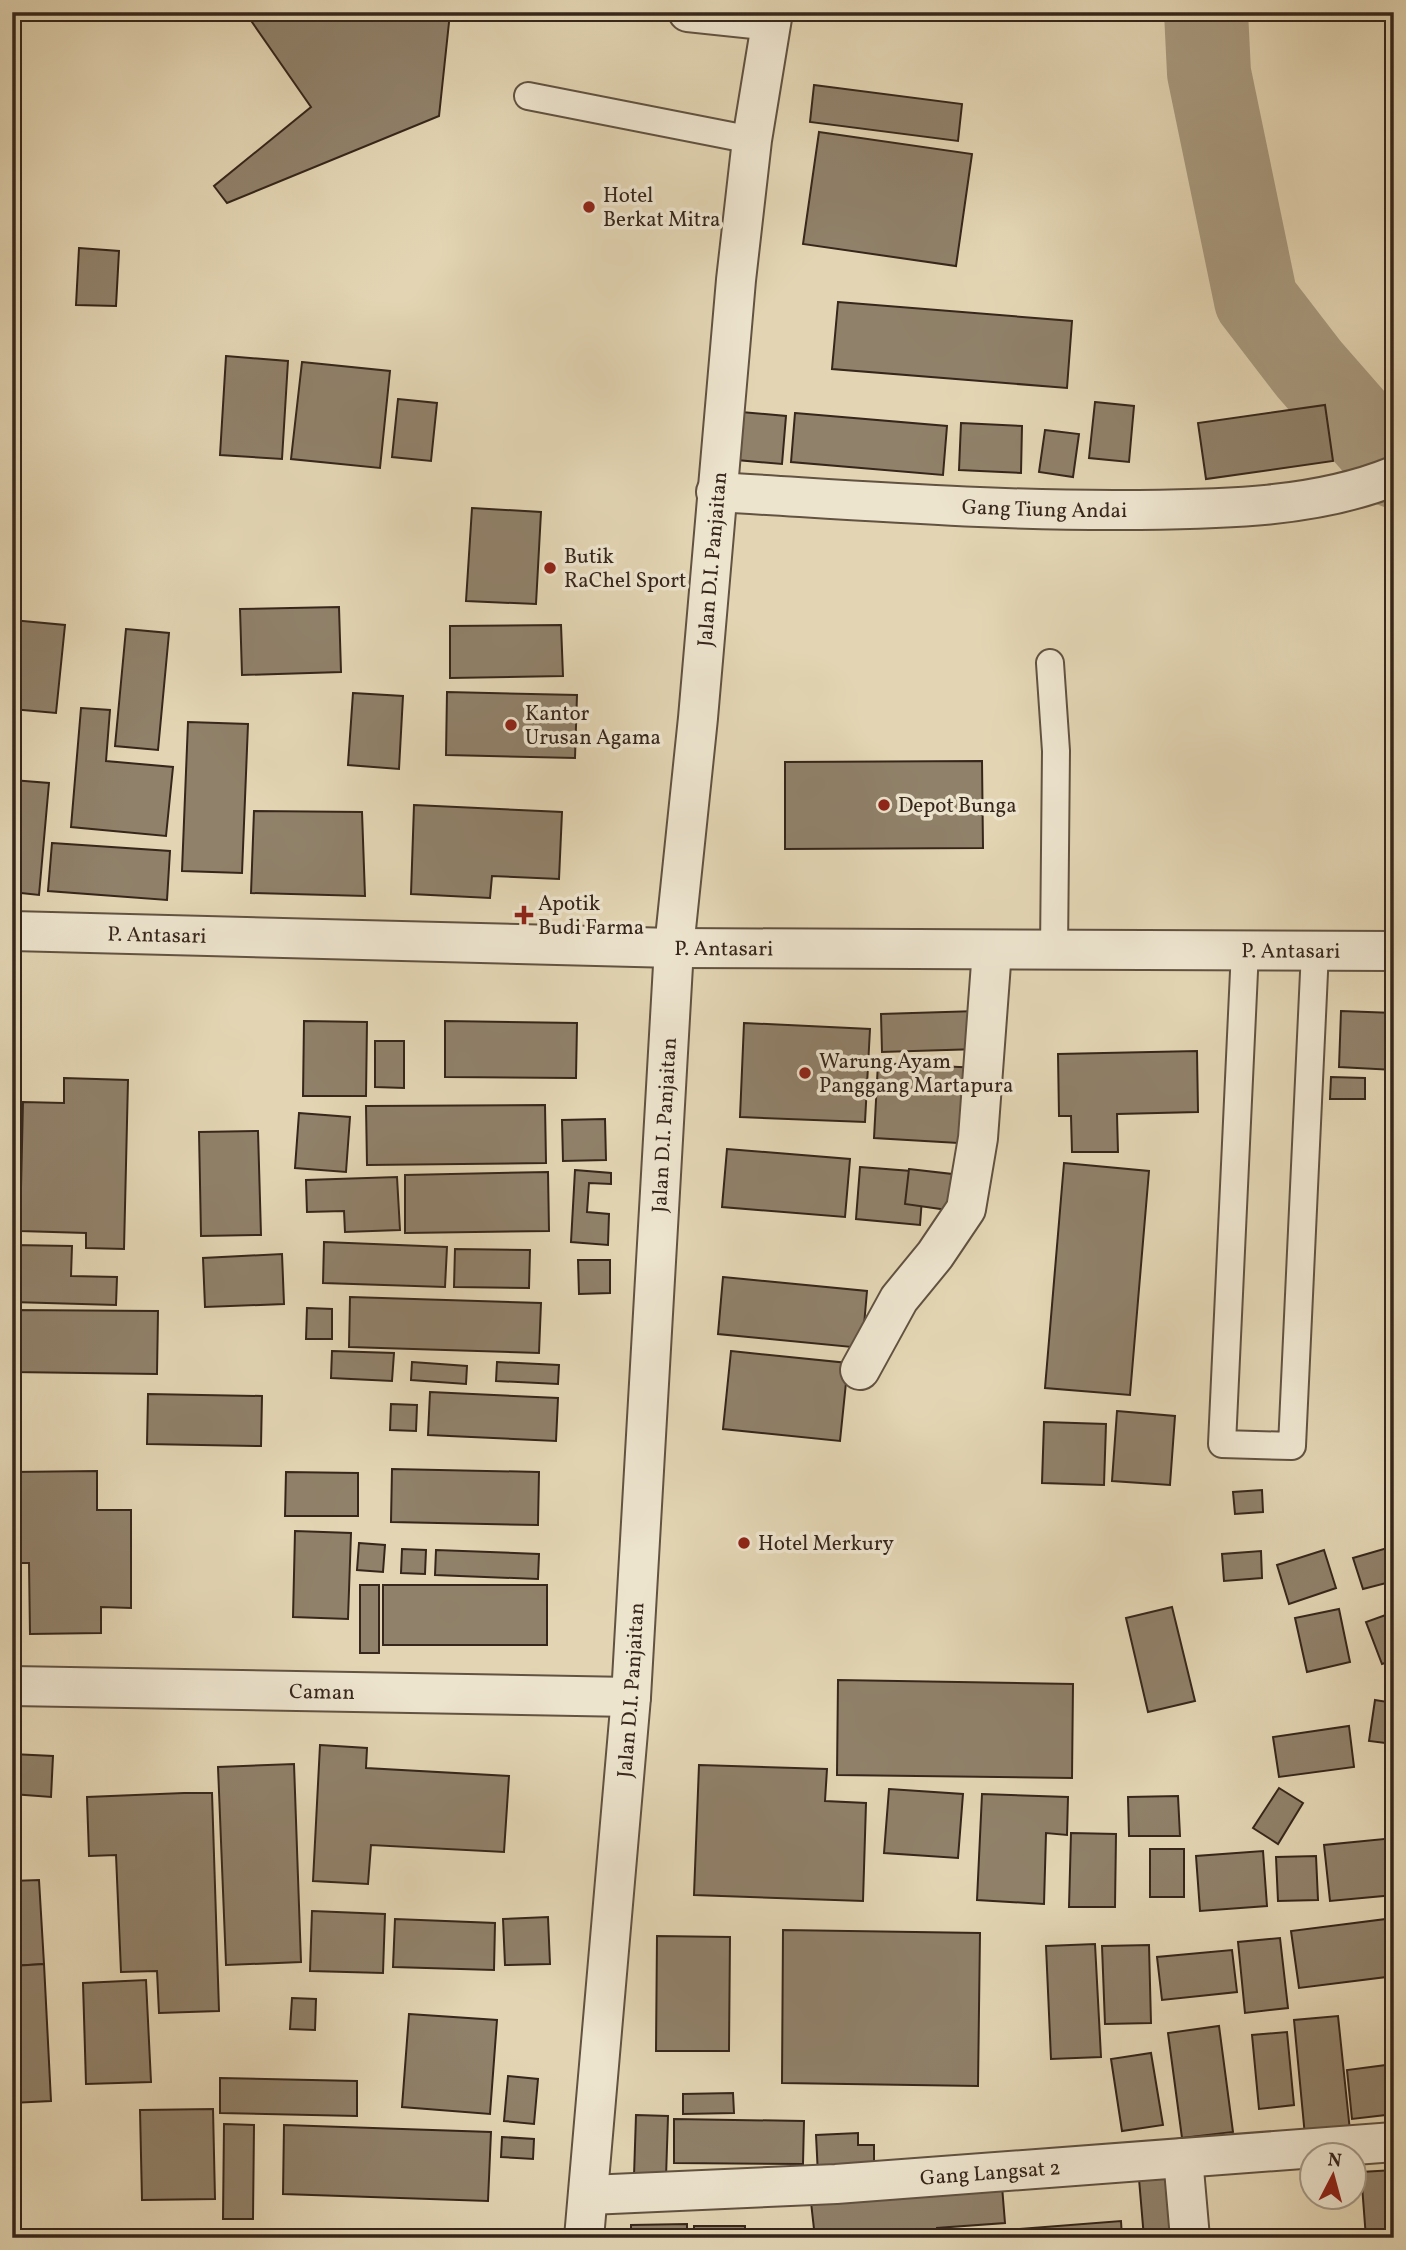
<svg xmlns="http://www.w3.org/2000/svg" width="1406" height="2250" viewBox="0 0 1406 2250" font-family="Vollkorn,serif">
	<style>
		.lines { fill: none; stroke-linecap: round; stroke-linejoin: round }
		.river { stroke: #a89a7f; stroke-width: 84 }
		.building { fill: #90816a; stroke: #36261b; stroke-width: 2 }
		.service-casing { stroke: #615241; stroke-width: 30 }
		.minor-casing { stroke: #615241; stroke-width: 42 }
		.tertiary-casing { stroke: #615241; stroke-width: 42 }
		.service { stroke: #ede4ce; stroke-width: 26 }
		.minor { stroke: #ede4ce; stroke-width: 38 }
		.tertiary { stroke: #ede4ce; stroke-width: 38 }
		.poi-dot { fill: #8f2418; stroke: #ede4ce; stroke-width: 2.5 }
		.labels { text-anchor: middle; stroke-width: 7; stroke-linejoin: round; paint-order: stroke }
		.poi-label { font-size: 21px; fill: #36261b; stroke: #ede4ce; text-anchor: start }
		.street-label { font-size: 21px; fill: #36261b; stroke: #ede4ce }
	</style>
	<rect width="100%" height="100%" fill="#e3d5b3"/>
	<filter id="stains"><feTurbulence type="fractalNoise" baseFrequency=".00286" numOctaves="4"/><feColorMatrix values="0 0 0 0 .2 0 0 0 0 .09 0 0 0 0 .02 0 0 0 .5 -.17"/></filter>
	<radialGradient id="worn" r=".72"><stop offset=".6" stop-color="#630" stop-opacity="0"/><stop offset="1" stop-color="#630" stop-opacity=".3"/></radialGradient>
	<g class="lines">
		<path class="river" d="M1206 12 1209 73 1256 300 1309 369 1394 466"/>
	</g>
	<g class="building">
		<path d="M245 12 450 13 439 116 227 203 214 186 311 107Z"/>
		<path d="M814 85 962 104 958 141 810 122Z"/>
		<path d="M819 132 972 154 956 266 803 244Z"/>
		<path d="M79 248 119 251 116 306 76 305Z"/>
		<path d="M838 302 1072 321 1067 388 832 369Z"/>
		<path d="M226 356 288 361 282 459 220 455Z"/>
		<path d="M302 362 390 371 380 468 291 459Z"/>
		<path d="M398 399 437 403 431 461 392 457Z"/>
		<path d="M1095 402 1134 406 1129 462 1089 458Z"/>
		<path d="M1325 405 1333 461 1206 479 1198 423Z"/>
		<path d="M741 412 786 416 782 464 737 460Z"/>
		<path d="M795 413 947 426 943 475 791 462Z"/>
		<path d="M961 423 1022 426 1021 473 959 470Z"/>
		<path d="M1045 430 1079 434 1073 477 1039 472Z"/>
		<path d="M472 508 541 512 536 604 466 601Z"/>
		<path d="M339 607 341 672 242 675 240 609Z"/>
		<path d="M12 620 65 625 56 713 12 709Z"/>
		<path d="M561 625 563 676 450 678V626Z"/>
		<path d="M126 629 169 633 158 750 115 746Z"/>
		<path d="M447 692 577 695 575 758 446 755Z"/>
		<path d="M353 693 403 696 399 769 348 765Z"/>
		<path d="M81 708 110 710 106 761 173 767 166 836 71 827Z"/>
		<path d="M188 722 248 724 242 873 182 871Z"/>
		<path d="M982 761 983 848 785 849V762Z"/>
		<path d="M12 780 49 783 39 895 12 892Z"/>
		<path d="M414 805 562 812 559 879 492 876 490 898 411 894Z"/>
		<path d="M254 811 362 812 365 896 251 893Z"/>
		<path d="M52 843 170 851 167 900 48 891Z"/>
		<path d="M977 1011 978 1049 882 1052 881 1014Z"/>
		<path d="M1341 1011 1394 1013V1070L1339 1067Z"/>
		<path d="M304 1021 367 1022 366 1096H303Z"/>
		<path d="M445 1021 577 1023 576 1078 445 1077Z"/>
		<path d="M744 1023 870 1029 865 1122 740 1117Z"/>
		<path d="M375 1041H404V1088L375 1087Z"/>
		<path d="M1197 1051 1198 1112 1117 1114 1118 1152H1072L1071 1116H1059L1058 1054Z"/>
		<path d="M878 1063 979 1068 975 1144 874 1138Z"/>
		<path d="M1331 1077 1365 1078V1099H1330Z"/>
		<path d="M64 1078 128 1080 124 1249 86 1248V1233L20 1231 23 1102 64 1103Z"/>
		<path d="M545 1105 546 1163 367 1165 366 1106Z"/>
		<path d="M299 1113 350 1117 346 1172 295 1168Z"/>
		<path d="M605 1119 606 1160 563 1161 562 1120Z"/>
		<path d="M258 1131 261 1235 201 1236 199 1132Z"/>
		<path d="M727 1149 850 1159 845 1217 722 1207Z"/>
		<path d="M1064 1163 1149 1171 1130 1395 1045 1388Z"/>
		<path d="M860 1167 924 1172 920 1225 856 1219Z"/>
		<path d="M909 1169 952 1174 948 1210 905 1204Z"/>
		<path d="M575 1170 611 1173V1184L589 1183 587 1212 609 1214 608 1245 571 1242Z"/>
		<path d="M548 1172 549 1231 405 1233V1175Z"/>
		<path d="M397 1177 400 1230 345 1232 344 1211 307 1212 306 1180Z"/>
		<path d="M324 1242 447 1247 445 1287 323 1283Z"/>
		<path d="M13 1245 72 1246 71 1276 117 1277 116 1305 12 1302Z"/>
		<path d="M455 1249 530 1250 529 1288 454 1287Z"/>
		<path d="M282 1254 284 1304 205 1307 203 1258Z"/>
		<path d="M578 1260H610V1293L579 1294Z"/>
		<path d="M723 1277 867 1291 862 1348 718 1334Z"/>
		<path d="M350 1297 541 1303 539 1353 349 1347Z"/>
		<path d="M307 1308 332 1309V1339H306Z"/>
		<path d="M12 1310 158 1311 157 1374 12 1372Z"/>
		<path d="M332 1351 394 1353 392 1381 331 1378Z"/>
		<path d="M731 1351 848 1363 840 1441 723 1429Z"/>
		<path d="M412 1362 467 1366 466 1384 411 1380Z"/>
		<path d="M497 1362 559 1365 558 1384 496 1381Z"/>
		<path d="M430 1392 558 1398 556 1441 428 1435Z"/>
		<path d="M148 1394 262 1396 261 1446 147 1444Z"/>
		<path d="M391 1404 417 1405 416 1431 390 1430Z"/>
		<path d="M1117 1411 1175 1416 1170 1485 1112 1481Z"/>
		<path d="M1044 1422 1106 1424 1104 1485 1042 1483Z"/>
		<path d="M392 1469 539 1472 538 1525 391 1522Z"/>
		<path d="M97 1471V1510H131V1608L101 1607V1633L30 1634 29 1563H12V1472Z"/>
		<path d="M286 1472 358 1473V1516H285Z"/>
		<path d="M1262 1490 1263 1512 1235 1514 1233 1492Z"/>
		<path d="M295 1531 351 1533 348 1619 293 1617Z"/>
		<path d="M359 1543 385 1545 383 1572 357 1570Z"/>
		<path d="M1394 1546V1581L1363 1589 1353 1558Z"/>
		<path d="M402 1549 426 1550 425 1574 401 1573Z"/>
		<path d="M436 1550 539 1554 538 1579 435 1575Z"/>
		<path d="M1324 1550 1336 1588 1289 1604 1277 1565Z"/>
		<path d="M1261 1551 1262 1578 1224 1581 1222 1554Z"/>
		<rect x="360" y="1585" width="19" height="68"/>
		<rect x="383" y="1585" width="164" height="60"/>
		<path d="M1172 1607 1195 1701 1148 1712 1126 1618Z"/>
		<path d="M1339 1609 1350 1662 1307 1672 1295 1618Z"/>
		<path d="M1394 1612V1660L1382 1664 1366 1622Z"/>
		<path d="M838 1680 1073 1684 1072 1778 837 1775Z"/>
		<path d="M1375 1700 1394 1703V1744L1369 1741Z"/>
		<path d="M1349 1726 1354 1767 1279 1777 1273 1737Z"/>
		<path d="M320 1745 367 1748 366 1768 509 1776 504 1852 371 1845 368 1884 313 1881Z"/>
		<path d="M12 1754 53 1756 51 1797 12 1794Z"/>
		<path d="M294 1764 301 1962 226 1965 218 1767Z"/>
		<path d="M699 1765 827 1769 825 1801 866 1803 863 1901 694 1895Z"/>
		<path d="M1279 1788 1303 1803 1278 1844 1253 1828Z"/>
		<path d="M889 1789 963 1794 958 1858 884 1853Z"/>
		<path d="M184 1793H212L219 2011 159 2013 157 1971 121 1972 116 1855 89 1856 87 1797Z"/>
		<path d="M982 1794 1068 1797 1067 1835 1046 1833 1044 1904 977 1900Z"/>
		<path d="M1178 1796 1180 1836H1129L1128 1797Z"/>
		<path d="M1071 1833 1116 1834 1115 1907H1069Z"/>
		<path d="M1394 1838V1895L1330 1901 1324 1845Z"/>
		<rect x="1150" y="1849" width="34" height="48"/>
		<path d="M1263 1851 1267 1906 1200 1911 1196 1856Z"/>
		<path d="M1316 1856 1318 1900 1278 1901 1276 1857Z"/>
		<path d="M39 1880 44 1964 12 1966V1881Z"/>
		<path d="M312 1911 385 1914 383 1973 310 1971Z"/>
		<path d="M548 1917 550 1964 505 1965 503 1919Z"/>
		<path d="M1394 1918V1976L1299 1988 1291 1931Z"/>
		<path d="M395 1919 495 1923 494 1970 393 1967Z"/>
		<path d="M783 1930 980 1933 978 2086 782 2083Z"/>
		<path d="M657 1936 730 1937 729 2051H656Z"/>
		<path d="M1280 1938 1288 2008 1245 2013 1238 1942Z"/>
		<path d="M1095 1944 1101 2057 1051 2059 1046 1946Z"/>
		<path d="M1149 1945 1151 2023 1105 2024 1102 1946Z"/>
		<path d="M1232 1950 1237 1992 1162 2000 1157 1957Z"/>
		<path d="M44 1964 51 2101 12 2103V1966Z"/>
		<path d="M146 1980 151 2082 86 2084 83 1983Z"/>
		<path d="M292 1998 316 1999 315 2030 290 2029Z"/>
		<path d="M409 2014 497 2020 490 2114 402 2107Z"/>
		<path d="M1338 2016 1350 2131 1305 2136 1294 2020Z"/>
		<path d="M1219 2026 1233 2132 1182 2138 1168 2033Z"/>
		<path d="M1287 2032 1294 2105 1259 2109 1252 2035Z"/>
		<path d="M1151 2053 1163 2125 1122 2131 1111 2059Z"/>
		<path d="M1394 2064V2114L1352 2119 1347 2070Z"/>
		<path d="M508 2076 538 2079 534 2124 504 2121Z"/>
		<path d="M220 2078 357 2081V2116L220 2113Z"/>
		<path d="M733 2093 734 2113 683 2114V2094Z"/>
		<path d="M213 2109 215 2199 142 2200 140 2110Z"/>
		<path d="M636 2115 668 2116 666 2178 634 2176Z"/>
		<path d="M674 2119 804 2121 803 2164 674 2163Z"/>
		<path d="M224 2124 254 2125 253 2219H223Z"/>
		<path d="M284 2125 491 2132 488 2201 283 2194Z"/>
		<path d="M858 2133V2145H874V2173L818 2175 816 2135Z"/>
		<path d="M502 2137 534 2139 533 2159 501 2157Z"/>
		<path d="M1394 2170V2238H1366L1361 2172Z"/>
		<path d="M1170 2176 1175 2238H1144L1139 2179Z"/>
		<path d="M1002 2186 1005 2223 937 2228V2238H815L811 2202Z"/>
		<path d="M1121 2221 1122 2238H956V2234Z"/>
		<path d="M687 2224V2238H631V2225Z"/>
		<rect x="694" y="2226" width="51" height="12"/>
	</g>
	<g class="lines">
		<defs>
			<g id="service">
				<path d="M528 96 752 140"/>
				<path d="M1050 663 1056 751 1054 950"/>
				<path d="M1245 950 1222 1444 1292 1446 1315 951"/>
			</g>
			<g id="minor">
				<path d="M688 12 771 21"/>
				<path id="s1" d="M716 492C855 500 993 511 1131 510 1217 509 1313 509 1394 476"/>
				<path id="s2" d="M12 931 674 948 1394 951"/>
				<path d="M860 1370 899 1299 935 1255 966 1209 978 1138 992 950"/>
				<path id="s3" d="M12 1686 631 1697"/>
				<path d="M1183 2158 1190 2238"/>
				<path id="s4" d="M589 2195 836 2184 1394 2142"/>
			</g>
			<g id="tertiary">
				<path id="s5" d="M584 2238 631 1697 674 948 698 718 736 280 752 140 773 12"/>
			</g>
		</defs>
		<use href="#service" class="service-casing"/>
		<use href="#minor" class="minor-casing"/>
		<use href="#tertiary" class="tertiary-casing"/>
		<use href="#service" class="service"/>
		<use href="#minor" class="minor"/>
		<use href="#tertiary" class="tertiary"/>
	</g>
	<g class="poi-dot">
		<circle cx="589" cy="207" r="7"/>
		<circle cx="550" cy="568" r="7"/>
		<circle cx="511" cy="725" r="7"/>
		<circle cx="884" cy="805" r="7"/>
		<path d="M520.5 904.5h7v7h7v7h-7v7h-7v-7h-7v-7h7z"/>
		<circle cx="805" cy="1073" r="7"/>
		<circle cx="744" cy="1543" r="7"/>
	</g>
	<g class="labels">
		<g class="poi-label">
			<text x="603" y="202">Hotel<tspan x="603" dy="24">Berkat Mitra</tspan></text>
			<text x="564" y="563">Butik<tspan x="564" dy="24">RaChel Sport</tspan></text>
			<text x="525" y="720">Kantor<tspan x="525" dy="24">Urusan Agama</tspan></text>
			<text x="898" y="812">Depot Bunga</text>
			<text x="538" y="910">Apotik<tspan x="538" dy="24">Budi Farma</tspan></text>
			<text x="819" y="1068">Warung Ayam<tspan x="819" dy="24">Panggang Martapura</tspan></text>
			<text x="758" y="1550">Hotel Merkury</text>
		</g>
		<g class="street-label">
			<text dy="7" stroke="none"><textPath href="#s1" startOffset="329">Gang Tiung Andai</textPath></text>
			<text dy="7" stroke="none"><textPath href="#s5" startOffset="1684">Jalan D.I. Panjaitan</textPath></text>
			<text dy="7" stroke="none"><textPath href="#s2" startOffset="145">P. Antasari</textPath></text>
			<text dy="7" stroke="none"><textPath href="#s2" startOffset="712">P. Antasari</textPath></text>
			<text dy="7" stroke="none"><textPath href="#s2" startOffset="1279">P. Antasari</textPath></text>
			<text dy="7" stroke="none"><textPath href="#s5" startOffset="1116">Jalan D.I. Panjaitan</textPath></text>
			<text dy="7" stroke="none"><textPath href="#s5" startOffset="550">Jalan D.I. Panjaitan</textPath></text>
			<text dy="7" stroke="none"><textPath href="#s3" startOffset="310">Caman</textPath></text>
			<text dy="7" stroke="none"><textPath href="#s4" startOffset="402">Gang Langsat 2</textPath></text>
		</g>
	</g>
	<rect width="1406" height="2250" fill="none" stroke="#e3d5b3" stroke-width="42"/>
	<rect x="14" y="14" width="1378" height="2222" fill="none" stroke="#36261b" stroke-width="3.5"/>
	<rect x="21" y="21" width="1364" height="2208" fill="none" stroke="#36261b" stroke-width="2"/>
	<g transform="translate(1333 2176) rotate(6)"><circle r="33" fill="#ede4ce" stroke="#a49886" stroke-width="2"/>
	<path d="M0-5L12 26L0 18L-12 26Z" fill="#8f2418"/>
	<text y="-10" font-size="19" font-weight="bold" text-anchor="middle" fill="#36261b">N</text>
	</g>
	<rect width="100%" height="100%" filter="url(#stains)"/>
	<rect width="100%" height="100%" fill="url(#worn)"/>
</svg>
